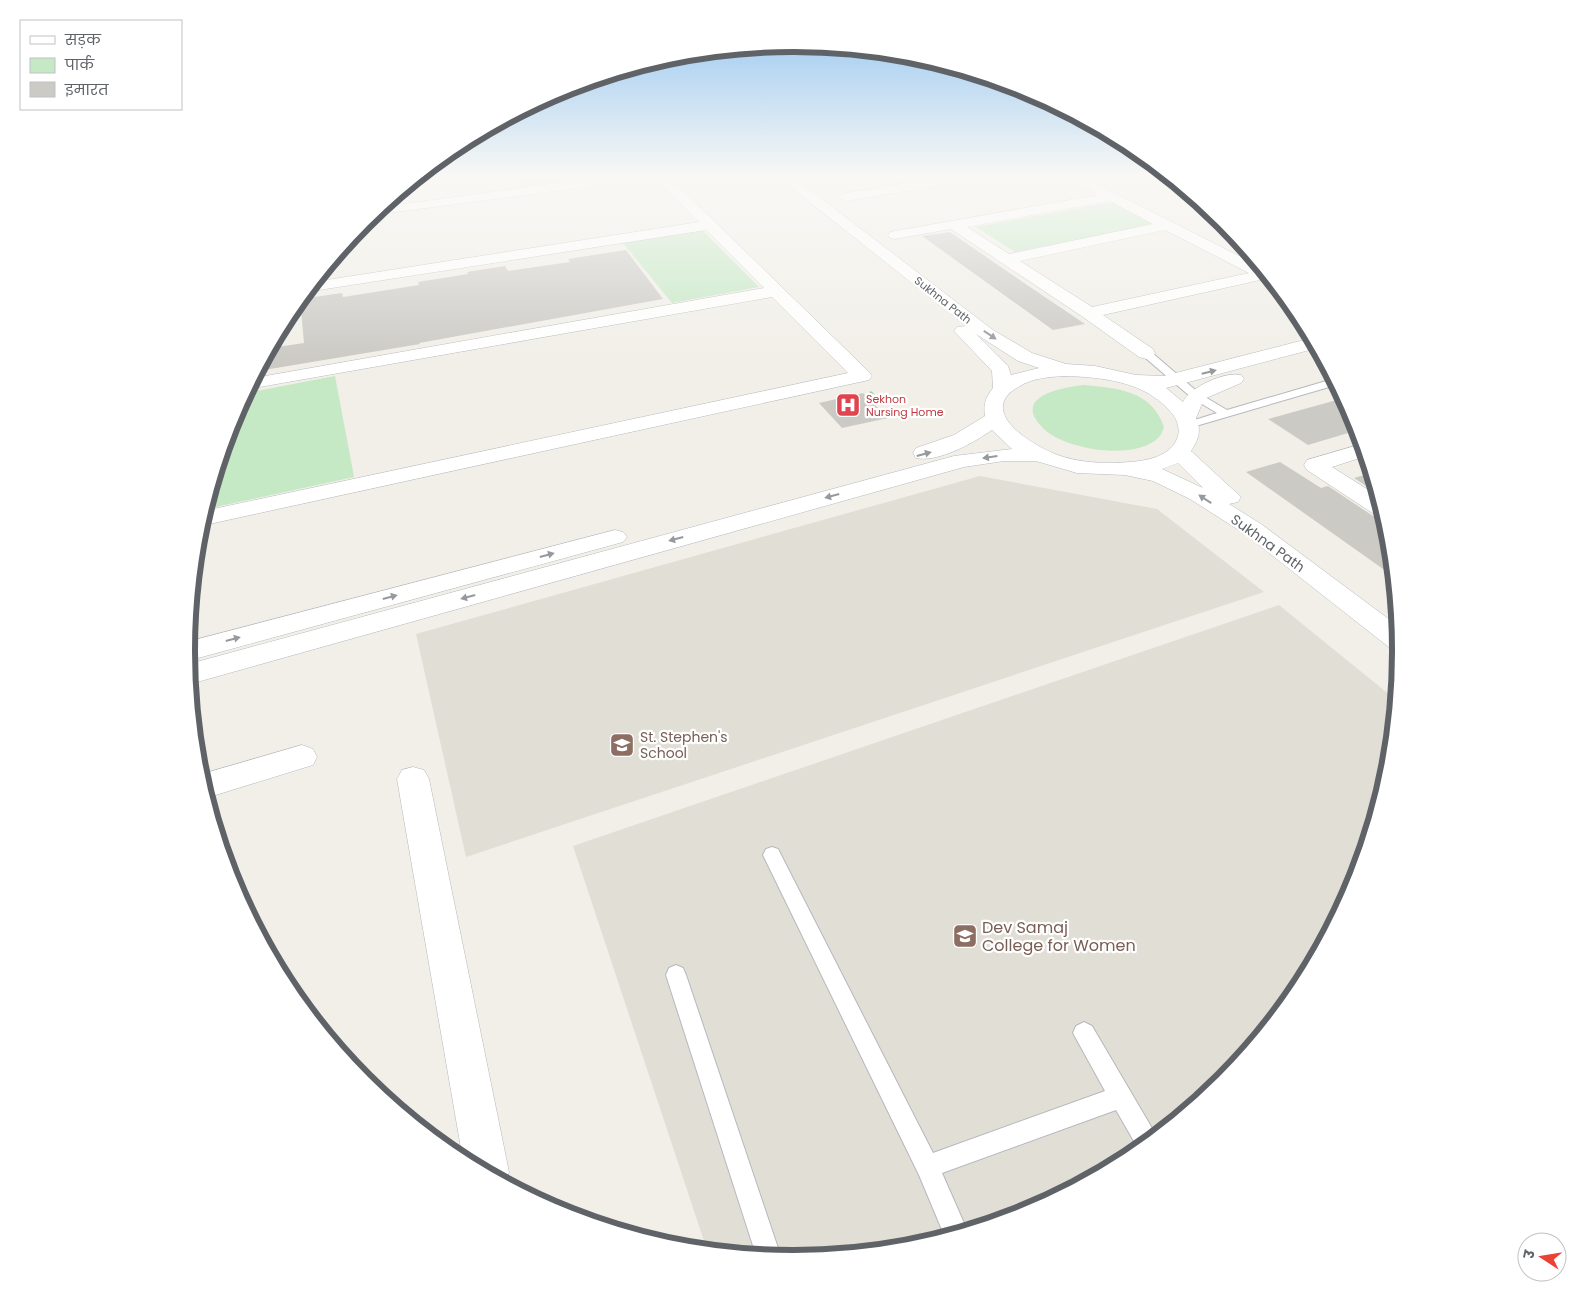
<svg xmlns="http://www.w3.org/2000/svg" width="1587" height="1302" viewBox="0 0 1587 1302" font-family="Poppins,'Noto Sans Devanagari',sans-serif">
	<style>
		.education { fill: #e1ded6 }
		.green { fill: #c5e8c5 }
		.building { fill: #cccac5 }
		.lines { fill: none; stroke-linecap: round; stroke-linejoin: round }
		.service-casing { stroke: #b5b8bc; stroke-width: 2 }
		.minor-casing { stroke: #b5b8bc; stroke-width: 1 }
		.tertiary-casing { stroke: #b5b8bc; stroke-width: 1 }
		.secondary-casing { stroke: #b6babf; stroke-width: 1 }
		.path { stroke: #9cc7a9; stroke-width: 2.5; stroke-dasharray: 4 2; stroke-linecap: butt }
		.service { fill: #fff; fill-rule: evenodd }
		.minor { fill: #fff; fill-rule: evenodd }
		.tertiary { fill: #fff; fill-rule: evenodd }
		.secondary { fill: #fff; fill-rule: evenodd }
		.oneway { fill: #979a9d }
		.labels { text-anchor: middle; stroke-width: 4.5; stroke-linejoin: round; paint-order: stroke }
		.far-street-label { font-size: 11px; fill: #5f6368; stroke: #fff }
		.far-health-label { font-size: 11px; fill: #be3a42; stroke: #fff; text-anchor: start }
		.street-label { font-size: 14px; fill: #5f6368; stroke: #fff }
		.education-label { font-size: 14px; fill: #785e54; stroke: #fff; text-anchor: start }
		.near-education-label { font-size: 16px; fill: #785e54; stroke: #fff; text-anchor: start }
		.rim { fill: none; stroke: #5f6368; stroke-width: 6 }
	</style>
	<rect width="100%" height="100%" fill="#f1efe8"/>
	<g class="education">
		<path d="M980 476 1157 509 1264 592 466 857 416 634Z"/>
		<path d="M1279 605 1396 700 1389 770 1354 884 1298 989 1223 1081 1131 1156 1026 1212 912 1247 793 1258 707 1250 573 846Z"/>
	</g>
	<g class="green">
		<path d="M516 177H611L525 189Z"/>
		<path d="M1113 202 1157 224 1015 252 976 227Z"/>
		<path d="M702 230 759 287 672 303 623 243Z"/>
		<path d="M335 376 354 477 211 508C211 471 229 426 246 393Z"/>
		<path d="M1083 385C1116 388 1152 390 1164 427 1163 430 1161 435 1159 437 1136 461 1069 450 1046 431 1009 398 1058 388 1083 385Z"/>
	</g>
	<g class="building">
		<path d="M950 232 1011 274 1085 324 1053 330 922 236Z"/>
		<path d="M626 250 663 299 419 343 420 344 258 371 270 348 304 343 300 299 342 293 343 297 419 285 418 282 468 274 467 272 505 266 508 271 570 262 568 259Z"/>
		<path d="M863 393 888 418 842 428 819 403Z"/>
		<path d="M1344 398 1355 419 1358 430 1308 445 1268 419Z"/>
		<path d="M1280 462 1321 488 1328 486 1373 516 1384 517 1389 533 1393 576 1246 472Z"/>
		<path d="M1371 473 1377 493 1354 478Z"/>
	</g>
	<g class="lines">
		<defs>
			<g id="service">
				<path d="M1146 350 1150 351 1200 394 1227 410 1333 379 1336 385 1189 428 1183 425 1185 423 1217 413 1192 398 1142 355 1141 353Z"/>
				<path d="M772 847 778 849 933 1153 1105 1091 1073 1033 1076 1026 1084 1022 1092 1026 1156 1135 1139 1150 1116 1110 942 1173 967 1230 945 1237 919 1175 763 855 766 849Z"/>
				<path d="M676 965 683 968 686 975 781 1257 756 1255 666 975 669 968Z"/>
			</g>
			<g id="minor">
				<path d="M602 177H639L632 181 372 215 382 207Z"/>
				<path d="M654 177H669L869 372 872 376 869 380 200 526 204 511 848 373 772 297 248 389 254 378 764 288 706 230 306 292 314 282 699 222Z"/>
				<path d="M943 177H974L967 181 846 201 839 197 846 193Z"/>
				<path d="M1066 177H1083L1259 266 1269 278 1103 315 1153 349 1155 353 1153 357 1146 359 1139 357 1083 317 951 229 895 239 890 238 888 235 890 232 895 231 1098 195ZM1110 201 1153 224 1009 254 967 227ZM1165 230 1249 273 1092 307 1020 261Z"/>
				<path d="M1362 444 1366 456 1332 467 1378 496 1384 515 1374 514 1307 470 1304 465 1307 460Z"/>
				<path d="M302 745 313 749 317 757 313 765 206 798 199 775Z"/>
				<path d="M413 767 424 770 429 779 509 1172 505 1182 463 1160 397 779 402 770Z"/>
			</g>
			<path id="tertiary" d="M377 212 379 215C374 225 364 238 352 237L364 221Z"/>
			<g id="secondary">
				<path d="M778 177H793L993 330 1032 353 1066 364 1095 366 1136 375 1164 376 1312 338 1317 348 1166 388 1183 402C1190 387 1225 371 1241 375L1244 379 1241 383 1204 399 1196 418C1202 431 1198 440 1191 451L1241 497 1238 502 1229 504 1261 524 1398 626 1401 650 1390 648 1245 534 1190 499 1153 481 1125 475 1077 473 1036 461H1004L964 467 190 684 189 664 954 456 1012 449 992 430C975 442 938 463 916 458L913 453 916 448 954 435 985 416C983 404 986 397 993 388L992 371 954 331 957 327 966 326ZM976 334 1018 361 1039 368 1011 375 1008 366ZM1064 376C1101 377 1143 381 1169 410 1177 418 1182 430 1176 441 1168 457 1145 461 1130 462 1105 464 1078 463 1055 454 1030 444 975 410 1020 386 1033 378 1049 377 1064 376ZM1178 463 1203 488 1162 469Z"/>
				<path d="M615 530 623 532 627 537 623 542 187 661V642Z"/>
			</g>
		</defs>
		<use href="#service" class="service-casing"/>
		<use href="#minor" class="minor-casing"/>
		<use href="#tertiary" class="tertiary-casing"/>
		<use href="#secondary" class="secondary-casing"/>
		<path class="path" d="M870 392 876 397"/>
		<use href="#service" class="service"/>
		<use href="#minor" class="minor"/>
		<use href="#tertiary" class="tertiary"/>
		<use href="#secondary" class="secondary"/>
	</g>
	<defs><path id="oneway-solid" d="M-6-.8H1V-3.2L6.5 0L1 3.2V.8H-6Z" transform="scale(1.25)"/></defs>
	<g class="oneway">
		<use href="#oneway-solid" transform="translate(990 335) rotate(34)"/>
		<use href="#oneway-solid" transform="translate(1209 372) rotate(-14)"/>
		<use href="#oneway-solid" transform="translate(924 454) rotate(-15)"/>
		<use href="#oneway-solid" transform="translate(990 457) rotate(172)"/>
		<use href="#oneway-solid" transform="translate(832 496) rotate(165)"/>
		<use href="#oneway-solid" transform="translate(1205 499) rotate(-147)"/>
		<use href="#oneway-solid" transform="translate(676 539) rotate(165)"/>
		<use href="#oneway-solid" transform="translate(547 555) rotate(-15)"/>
		<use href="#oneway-solid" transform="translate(390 597) rotate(-15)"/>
		<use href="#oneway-solid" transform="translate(468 597) rotate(165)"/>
		<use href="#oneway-solid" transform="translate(233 639) rotate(-15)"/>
	</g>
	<linearGradient id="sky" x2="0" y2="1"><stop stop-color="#8fc3f1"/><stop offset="0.49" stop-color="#f9f8f5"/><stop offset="1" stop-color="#f9f8f5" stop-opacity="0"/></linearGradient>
	<rect width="1587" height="359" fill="url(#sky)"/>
	<defs>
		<symbol id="hospital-square" viewBox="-11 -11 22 22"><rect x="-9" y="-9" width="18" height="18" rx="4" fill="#e0444e" stroke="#fff"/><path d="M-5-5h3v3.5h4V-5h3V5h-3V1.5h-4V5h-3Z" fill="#fff"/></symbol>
		<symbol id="school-square" viewBox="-11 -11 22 22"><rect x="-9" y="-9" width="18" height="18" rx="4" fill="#8d6e63" stroke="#fff"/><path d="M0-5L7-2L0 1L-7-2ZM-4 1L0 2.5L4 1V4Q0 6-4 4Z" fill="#fff"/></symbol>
		<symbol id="university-square" viewBox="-11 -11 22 22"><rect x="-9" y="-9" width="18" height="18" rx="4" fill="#8d6e63" stroke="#fff"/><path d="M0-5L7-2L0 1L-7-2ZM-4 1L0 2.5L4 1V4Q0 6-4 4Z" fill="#fff"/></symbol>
	</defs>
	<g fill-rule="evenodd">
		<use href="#hospital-square" x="834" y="391" width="28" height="28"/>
		<use href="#school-square" x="608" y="731" width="28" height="28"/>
		<use href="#university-square" x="951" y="922" width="28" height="28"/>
	</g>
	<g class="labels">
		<g class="far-street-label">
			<text transform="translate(943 300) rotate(38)" y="4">Sukhna Path</text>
		</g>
		<g class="far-health-label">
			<text x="866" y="403">Sekhon<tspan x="866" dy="13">Nursing Home</tspan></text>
		</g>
		<g class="street-label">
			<text transform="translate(1268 543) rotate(36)" y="5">Sukhna Path</text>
		</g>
		<g class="education-label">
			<text x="640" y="742">St. Stephen's<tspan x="640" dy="16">School</tspan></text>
		</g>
		<g class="near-education-label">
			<text x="982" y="933">Dev Samaj<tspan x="982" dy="18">College for Women</tspan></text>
		</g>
	</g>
	<path d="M0 0H1587V1302H0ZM793 52H794A598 598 0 0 1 1392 650V652A598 598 0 0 1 794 1250H793A598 598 0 0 1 195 652V650A598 598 0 0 1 793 52Z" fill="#fff" fill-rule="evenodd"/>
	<path class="rim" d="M793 52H794A598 598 0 0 1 1392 650V652A598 598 0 0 1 794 1250H793A598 598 0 0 1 195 652V650A598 598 0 0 1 793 52Z"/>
	<rect x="20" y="20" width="162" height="90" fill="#ffffff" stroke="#bfc1c3"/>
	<rect x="30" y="36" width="25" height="8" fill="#ffffff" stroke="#bfc1c3"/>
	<text x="65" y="45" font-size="15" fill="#5f6368">सड़क</text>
	<rect x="30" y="58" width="25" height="15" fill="#c5e8c5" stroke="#bfc1c3"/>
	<text x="65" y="70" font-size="15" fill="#5f6368">पार्क</text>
	<rect x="30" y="82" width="25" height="15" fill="#cccac5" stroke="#bfc1c3"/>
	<text x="65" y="95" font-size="15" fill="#5f6368">इमारत</text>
	<g transform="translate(1542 1257) rotate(282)"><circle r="24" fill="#ffffff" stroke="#bfc1c3"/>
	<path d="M0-4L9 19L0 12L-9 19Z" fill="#ea4335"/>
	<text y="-8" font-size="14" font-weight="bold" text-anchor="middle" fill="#5f6368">उ</text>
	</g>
</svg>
